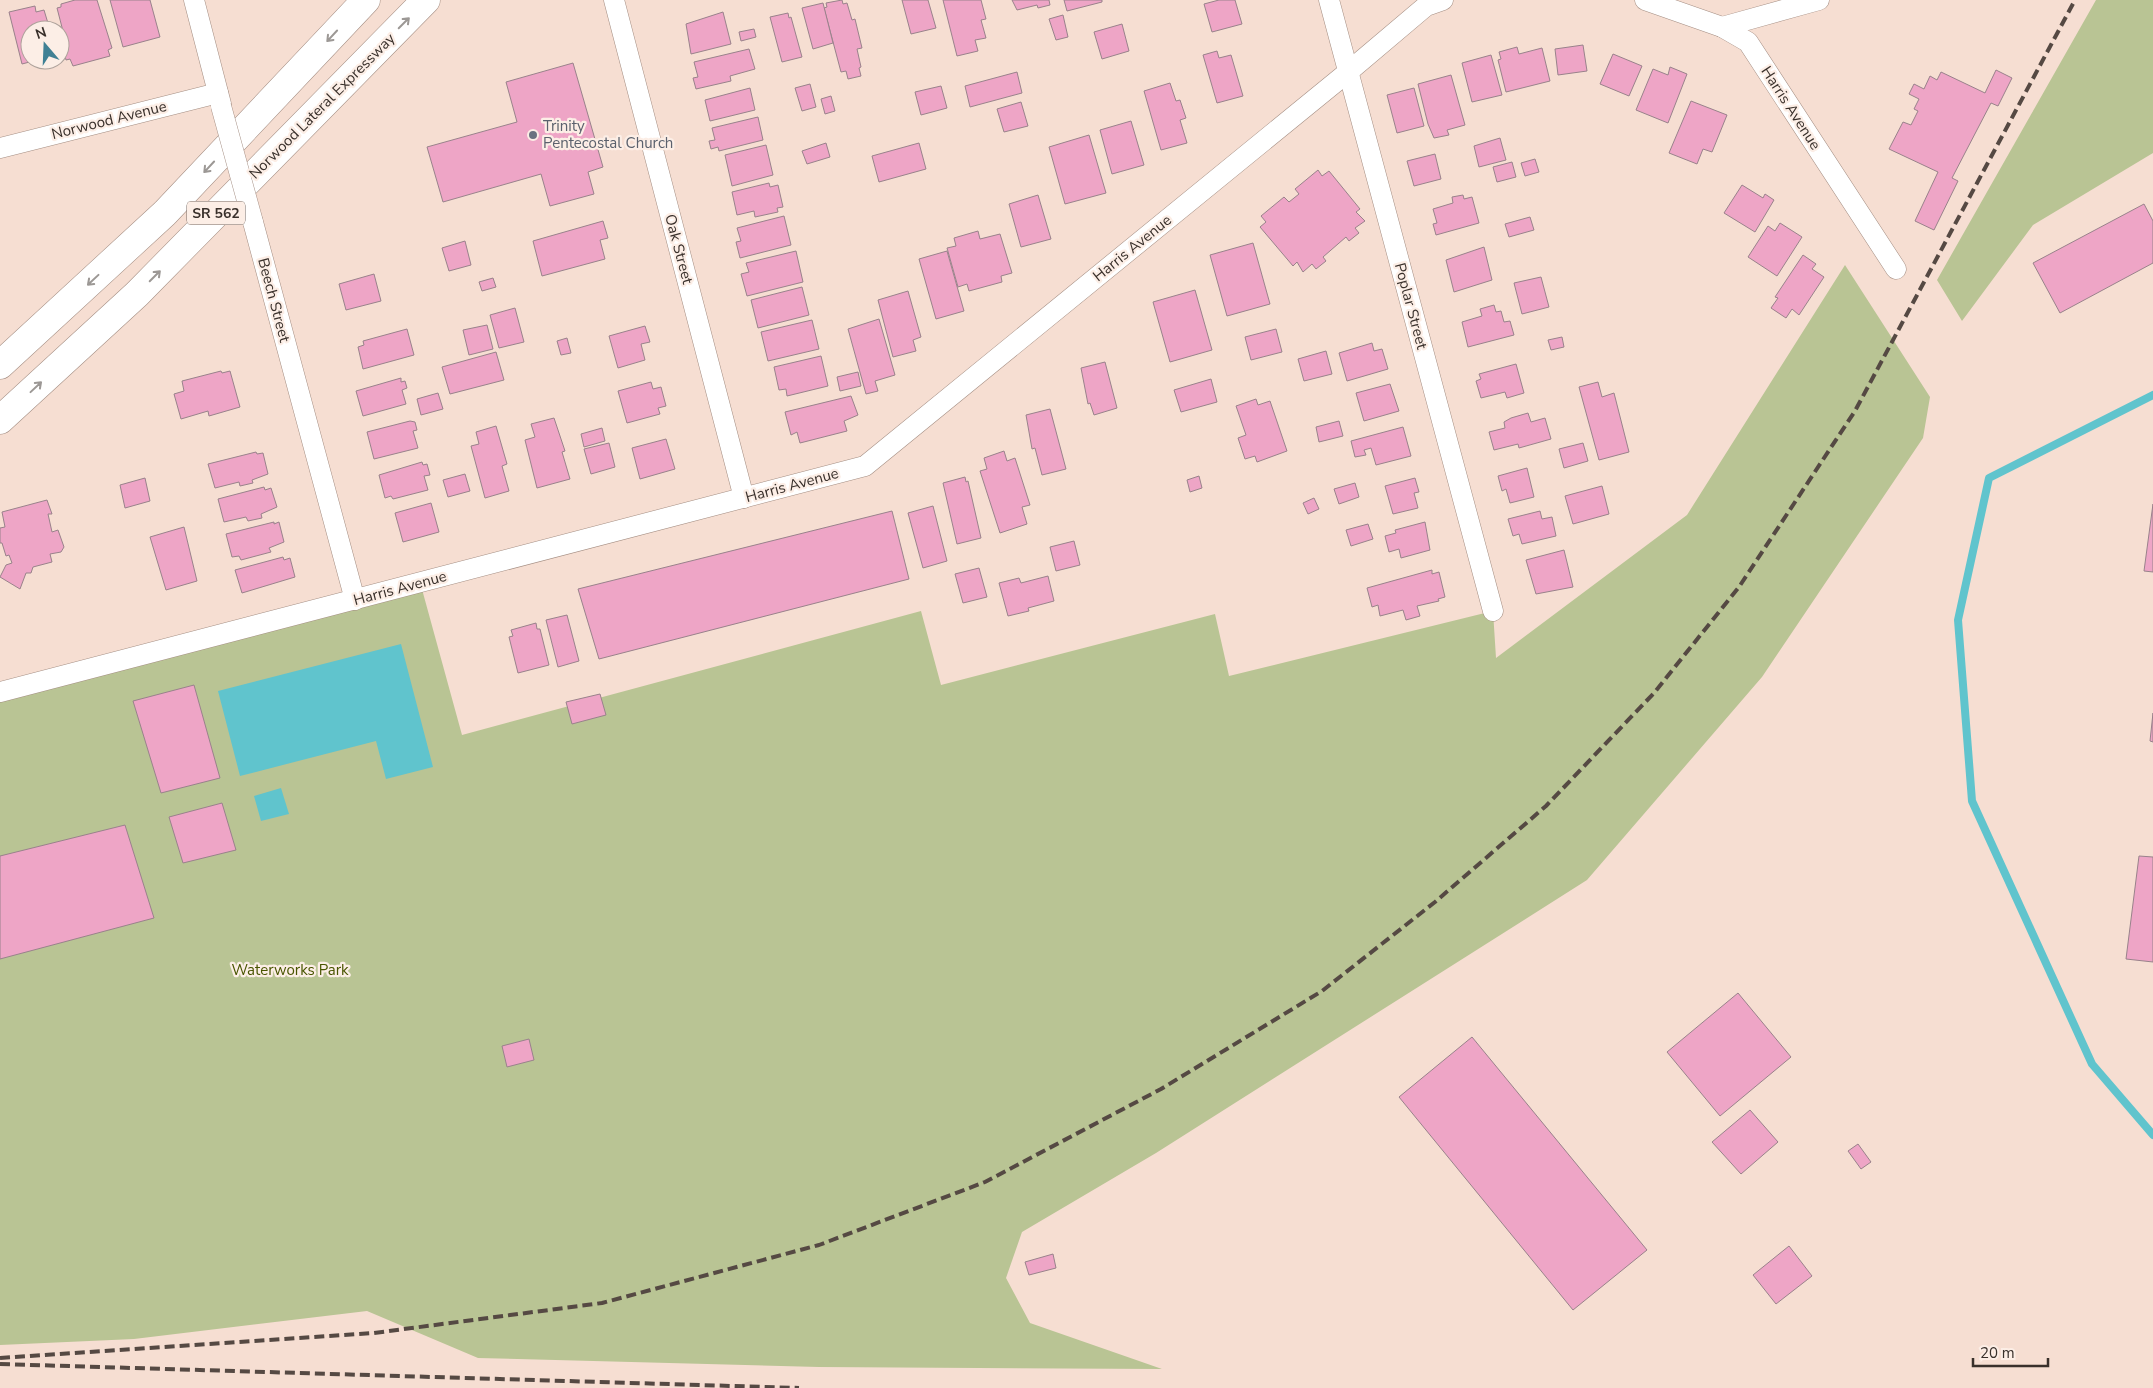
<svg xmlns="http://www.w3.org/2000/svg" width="2153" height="1388" viewBox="0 0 2153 1388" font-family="'Nunito Sans',sans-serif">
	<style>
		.green { fill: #b9c494 }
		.water { fill: #60c4cd }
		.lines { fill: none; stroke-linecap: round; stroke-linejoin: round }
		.stream { stroke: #60c4cd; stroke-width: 8 }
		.building { fill: #eea5c6; stroke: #99828b }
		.street-casing { stroke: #a48e83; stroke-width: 21 }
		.highway-casing { stroke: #a48e83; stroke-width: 29 }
		.street { stroke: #fff; stroke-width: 20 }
		.highway { stroke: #fff; stroke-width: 28 }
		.rail { stroke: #554943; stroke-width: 4; stroke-dasharray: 10 5; stroke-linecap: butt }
		.street-bridge-casing { stroke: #a48e83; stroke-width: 21; stroke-linecap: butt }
		.street-bridge { stroke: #fff; stroke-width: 20 }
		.oneway { stroke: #9c9895 }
		.worship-dot { fill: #6b7280; stroke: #fceee6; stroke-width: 2 }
		.labels { text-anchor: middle; stroke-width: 4.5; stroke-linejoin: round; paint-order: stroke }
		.shield { fill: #fceee6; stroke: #746963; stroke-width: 1 }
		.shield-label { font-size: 14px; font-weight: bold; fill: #39302b }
		.street-label { font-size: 15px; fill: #39302b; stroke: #fceee6 }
		.worship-label { font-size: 15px; fill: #5b616d; stroke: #fceee6; text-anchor: start }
		.park-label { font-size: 15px; fill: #495500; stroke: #fceee6 }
	</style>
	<rect width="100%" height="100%" fill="#f6ded2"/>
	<g class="green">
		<path d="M2096 0H2153V153L2033 225 1962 321 1937 280Z"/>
		<path d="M1845 265 1930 397 1923 438 1762 677 1587 880 1156 1153 1022 1232 1006 1278 1030 1323 1162 1369 819 1367 478 1358 367 1311 134 1339 0 1345V692L420 582 462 735 921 611 941 685 1215 614 1229 676 1493 611 1496 658 1687 515Z"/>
	</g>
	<g class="water">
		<path d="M401 644 433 767 386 779 376 741 240 776 218 691Z"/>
		<path d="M281 788 289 814 261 821 254 796Z"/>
	</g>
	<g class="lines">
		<path class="stream" d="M2153 395 1989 478 1958 620 1972 801 2092 1064 2153 1135"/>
	</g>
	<g class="building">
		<path d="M75 0H97L112 48 108 50 110 56 73 66 70 59 66 60 61 40 65 39 57 8 61 7V4Z"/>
		<path d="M110 0H150L160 37 123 47Z"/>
		<path d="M842 0 843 4 847 3 852 20 855 19 862 48 857 49 861 67 859 68 861 76 848 79 846 71 841 72 824 8 827 7 826 3Z"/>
		<path d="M902 0H928L936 28 911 34Z"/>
		<path d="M943 0H981L986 19 981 20 986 38 975 40 978 51 957 56Z"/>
		<path d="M1012 0H1049L1050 5 1038 8 1037 5 1017 10Z"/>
		<path d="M1064 0H1102V2L1067 11Z"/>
		<path d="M1219 0H1235L1242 24 1212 32 1204 4Z"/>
		<path d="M823 3 833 43 813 49 802 8Z"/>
		<path d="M35 6 36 12 44 10 50 30H30V60H37L22 64 9 12Z"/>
		<path d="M723 12 731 44 691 54 686 24Z"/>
		<path d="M788 13 789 18 791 17 802 57 782 62 770 17Z"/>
		<path d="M1063 15 1068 37 1056 40 1049 19Z"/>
		<path d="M1122 24 1129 51 1102 59 1094 32Z"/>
		<path d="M754 29 756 37 741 41 739 32Z"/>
		<path d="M1583 45 1587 71 1558 75 1555 49Z"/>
		<path d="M1517 47 1519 54 1542 48 1550 81 1506 92 1498 60 1501 59 1499 52Z"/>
		<path d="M749 49 755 69 730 76 731 81 696 89 693 78 698 77 694 62Z"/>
		<path d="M1217 51 1219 58 1231 55 1243 96 1217 103 1203 55Z"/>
		<path d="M1613 54 1642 66 1629 96 1600 84Z"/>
		<path d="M1491 55 1502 95 1472 102 1462 63Z"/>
		<path d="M573 63 603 167 588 172 594 194 550 206 541 174 443 202 427 147 517 122 506 82Z"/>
		<path d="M1670 67 1687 74 1668 123 1636 110 1653 69 1668 75Z"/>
		<path d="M1996 70 2012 78 1998 106 1991 103 1966 151 1952 178 1958 181 1934 230 1915 221 1938 172 1889 149 1903 122 1911 125 1918 111 1914 109 1919 99 1909 94 1914 84 1924 89 1930 76 1937 80 1941 72 1985 93Z"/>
		<path d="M1017 72 1022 93 970 107 965 86Z"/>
		<path d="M1451 75 1465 125 1447 130 1449 135 1434 138 1428 124 1418 84Z"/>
		<path d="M1170 83 1176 101 1180 100 1186 118 1180 120 1187 143 1161 150 1144 91Z"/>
		<path d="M810 84 816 107 802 111 795 88Z"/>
		<path d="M941 86 947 108 921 115 915 92Z"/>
		<path d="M750 88 755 110 710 121 705 100Z"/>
		<path d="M1414 88 1424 126 1397 133 1387 95Z"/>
		<path d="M831 96 835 111 825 114 821 99Z"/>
		<path d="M1691 101 1727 115 1712 152 1703 149 1697 164 1669 153Z"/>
		<path d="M1021 102 1028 126 1004 132 997 109Z"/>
		<path d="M758 117 763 140 719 151 718 147 711 149 709 141 715 140 712 128Z"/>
		<path d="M1131 121 1144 165 1112 174 1100 130Z"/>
		<path d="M1089 135 1106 193 1065 204 1049 147Z"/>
		<path d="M1500 138 1506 160 1479 167 1474 146Z"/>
		<path d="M826 143 830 157 807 164 802 151Z"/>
		<path d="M919 143 926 169 879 182 872 156Z"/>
		<path d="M766 145 773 175 732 186 725 155Z"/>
		<path d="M1435 154 1441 179 1414 186 1407 161Z"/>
		<path d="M1535 159 1539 172 1525 176 1521 163Z"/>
		<path d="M1512 162 1516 177 1497 182 1493 167Z"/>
		<path d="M1318 170 1322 176 1329 171 1360 209 1356 212 1365 221 1355 228 1359 233 1349 241 1346 237 1323 257 1326 261 1316 269 1312 264 1303 272 1297 262 1293 266 1260 227 1266 222 1261 216 1284 197 1289 202 1299 194 1295 189Z"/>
		<path d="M769 183 770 187 778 185 783 207 777 208 778 212 755 217 754 211 737 215 732 192Z"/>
		<path d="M1742 185 1763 198 1765 194 1774 200 1755 232 1724 213Z"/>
		<path d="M1038 195 1051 239 1021 247 1009 204Z"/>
		<path d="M1463 195 1464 199 1472 197 1479 223 1436 235 1433 224 1437 223 1433 209 1453 203 1452 197Z"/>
		<path d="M2144 204 2153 221V263L2060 313 2033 263Z"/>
		<path d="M784 216 791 245 740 258 736 242 741 241 737 228Z"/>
		<path d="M1530 217 1534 230 1509 237 1505 224Z"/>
		<path d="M603 221 608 238 600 240 605 259 542 276 533 241Z"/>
		<path d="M1780 223 1802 237 1777 276 1748 257 1768 226 1775 231Z"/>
		<path d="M978 231 980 239 1000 234 1012 273 1001 276 1002 282 969 291 967 284 958 287 947 248 956 246 954 238Z"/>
		<path d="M465 241 471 265 449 271 442 248Z"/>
		<path d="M1253 243 1270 304 1227 316 1210 255Z"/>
		<path d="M1484 247 1492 280 1454 292 1446 260Z"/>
		<path d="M796 251 803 282 747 296 741 274 749 272 746 263Z"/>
		<path d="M947 251 964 311 936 319 919 259Z"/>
		<path d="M1803 255 1816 264 1812 269 1824 277 1799 315 1792 309 1786 318 1771 308 1778 298 1775 297Z"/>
		<path d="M374 274 381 301 346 310 339 284Z"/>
		<path d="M1541 277 1549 307 1522 314 1514 283Z"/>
		<path d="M493 278 496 287 482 291 479 282Z"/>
		<path d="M802 287 809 315 758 328 751 300Z"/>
		<path d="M1195 290 1212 350 1170 362 1153 302Z"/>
		<path d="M908 291 921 337 913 340 916 351 893 357 878 300Z"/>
		<path d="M1494 305 1496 312 1501 311 1504 322 1510 321 1514 335 1468 347 1462 322 1482 316 1480 309Z"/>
		<path d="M515 308 524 342 499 348 490 315Z"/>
		<path d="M879 319 895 375 875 381 878 391 866 394 848 329Z"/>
		<path d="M812 320 819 349 768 361 761 332Z"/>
		<path d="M487 325 493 349 469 355 463 330Z"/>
		<path d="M645 326 650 342 641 344 645 360 618 368 609 336Z"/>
		<path d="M407 329 414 355 363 369 358 347 364 345 363 341Z"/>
		<path d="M1276 329 1282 352 1251 360 1245 337Z"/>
		<path d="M1562 337 1564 347 1551 350 1548 340Z"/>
		<path d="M567 338 571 353 561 355 557 341Z"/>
		<path d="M1372 343 1374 351 1382 349 1388 369 1347 381 1339 353Z"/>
		<path d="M1326 351 1332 374 1304 381 1298 359Z"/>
		<path d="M496 352 504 380 450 394 442 367Z"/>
		<path d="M821 356 828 386 787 396 786 389 779 390 774 367Z"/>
		<path d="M1105 362 1117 408 1094 415 1090 403 1088 404 1081 368Z"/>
		<path d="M1516 364 1524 393 1507 398 1505 392 1481 398 1476 381 1481 379 1479 374Z"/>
		<path d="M221 371 222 373 230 371 240 407 209 416 208 411 181 419 174 394 184 391 182 381Z"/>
		<path d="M858 372 861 386 840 391 837 377Z"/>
		<path d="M401 378V382L405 381 407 388 402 390 406 404 363 416 356 391Z"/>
		<path d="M1211 379 1217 402 1181 412 1174 390Z"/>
		<path d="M651 382 653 389 661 387 666 406 658 408 660 414 627 423 618 391Z"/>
		<path d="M1598 382 1602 397 1614 393 1629 452 1599 460 1579 387Z"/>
		<path d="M1390 384 1399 411 1364 421 1356 393Z"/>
		<path d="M438 393 443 409 421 415 417 399Z"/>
		<path d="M851 396 858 415 844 421 847 431 800 443 797 432 791 435 785 412Z"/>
		<path d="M1256 399 1258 405 1270 401 1287 451 1257 462 1255 456 1245 459 1238 438 1246 435 1236 406Z"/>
		<path d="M1050 409 1066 469 1042 475 1035 448 1032 449 1026 415Z"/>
		<path d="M1528 413 1531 422 1545 418 1551 439 1519 448 1518 444 1494 450 1489 432 1505 428 1504 422 1511 418Z"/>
		<path d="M554 418 565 451 562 452 570 479 537 488 525 440 535 437 531 424Z"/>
		<path d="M410 421 415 422 417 430 413 431 418 448 374 459 367 432Z"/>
		<path d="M1339 421 1343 436 1319 442 1316 427Z"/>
		<path d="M496 426 507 464 502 466 509 491 485 498 471 446 479 444 476 432Z"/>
		<path d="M1403 427 1411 456 1376 465 1371 448 1364 450 1366 455 1355 457 1351 441Z"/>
		<path d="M602 428 605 441 584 447 581 434Z"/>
		<path d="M666 439 675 469 640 479 632 448Z"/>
		<path d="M609 443 615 467 591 474 584 449Z"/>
		<path d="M1583 443 1588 461 1564 468 1559 449Z"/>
		<path d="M1004 451 1007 461 1015 458 1030 505 1022 507 1027 524 1000 533 980 471 987 469 984 458Z"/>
		<path d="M256 452 257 454 263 453 268 474 252 480 253 483 240 486 239 482 215 488 208 464Z"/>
		<path d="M422 462 423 465 427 464 430 475 424 476 428 490 393 499 391 496 385 498 379 475Z"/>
		<path d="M1527 468 1534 497 1510 503 1506 489 1502 491 1498 476Z"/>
		<path d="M465 474 470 491 448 497 443 480Z"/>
		<path d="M1199 476 1202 488 1190 492 1187 480Z"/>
		<path d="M965 477 966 482 968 481 981 538 957 544 943 483Z"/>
		<path d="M145 478 150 501 125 508 120 485Z"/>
		<path d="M1415 478 1419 492 1414 493 1418 508 1393 514 1385 486Z"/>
		<path d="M1355 483 1359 497 1339 504 1334 489Z"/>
		<path d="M1602 486 1609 514 1573 524 1565 496Z"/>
		<path d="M264 487 265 490 271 488 277 507 261 514 262 518 248 521 246 517 224 522 218 499Z"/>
		<path d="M1314 498 1319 509 1308 514 1303 503Z"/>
		<path d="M47 500 52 514H48L52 532 58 530 64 547 61 552 50 554 52 562 33 567 31 573H26L20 589 0 577 6 565 12 563 9 555 6 556 2 543H0V528L5 527 2 512Z"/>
		<path d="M431 503 439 532 403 542 395 513Z"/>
		<path d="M2153 504V572L2144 571Z"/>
		<path d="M933 506 947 561 923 568 908 513Z"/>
		<path d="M892 511 909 579 599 659 578 589Z"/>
		<path d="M1540 511 1542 519 1552 517 1556 536 1522 544 1519 534 1513 536 1508 519Z"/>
		<path d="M274 522V524L279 522 284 542 269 548 271 552 241 560 239 556 232 557 226 534Z"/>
		<path d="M1425 522 1430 550 1401 558 1399 549 1389 552 1385 536 1396 533 1395 530Z"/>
		<path d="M1368 524 1373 539 1351 546 1346 530Z"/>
		<path d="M184 527 197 581 166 590 150 537Z"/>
		<path d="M1074 541 1080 565 1056 571 1050 547Z"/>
		<path d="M1564 550 1573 587 1536 594 1526 560Z"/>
		<path d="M283 557 284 560 290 558 295 577 242 593 235 570Z"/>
		<path d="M979 568 987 597 963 603 955 574Z"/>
		<path d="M1432 570V574L1439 572 1445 597 1438 599 1439 601 1417 606 1420 616 1406 620 1403 610 1380 616 1378 605 1372 607 1367 588Z"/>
		<path d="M1048 576 1054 601 1028 608 1029 611 1008 616 999 583 1019 578 1021 583Z"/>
		<path d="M567 615 579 661 558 667 546 620Z"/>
		<path d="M536 623 537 629H540L549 665 518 673 509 637 513 636 511 630Z"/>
		<path d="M194 685 220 778 161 793 133 701Z"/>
		<path d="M600 694 606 715 572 724 566 702Z"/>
		<path d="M2153 713V742L2150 741Z"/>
		<path d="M222 803 236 850 183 863 169 817Z"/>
		<path d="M125 825 154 918 0 959V856Z"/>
		<path d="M2139 856 2153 857V962L2126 959Z"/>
		<path d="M1738 993 1791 1057 1720 1116 1667 1052Z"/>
		<path d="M1472 1037 1647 1250 1573 1310 1399 1097Z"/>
		<path d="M529 1039 534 1060 507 1067 502 1046Z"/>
		<path d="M1750 1110 1778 1142 1741 1174 1712 1142Z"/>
		<path d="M1858 1144 1871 1162 1861 1169 1848 1151Z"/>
		<path d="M1789 1246 1812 1276 1776 1304 1753 1275Z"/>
		<path d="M1053 1254 1056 1268 1029 1275 1025 1262Z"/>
	</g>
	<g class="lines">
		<defs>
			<g id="street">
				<path d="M194 0 221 104"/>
				<path d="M614 0 744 498"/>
				<path d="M1329 0 1493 611"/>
				<path d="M1645 0 1722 27 1748 42 1896 269"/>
				<path d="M1722 27 1819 0"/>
				<path d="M0 148 218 93"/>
				<path d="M253 222 355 600"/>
				<path d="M0 692 865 466 1348 72 1426 6 1443 0"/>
			</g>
			<g id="highway">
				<path d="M0 365 165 213 366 0"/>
				<path d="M0 420 137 294 426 0"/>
			</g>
		</defs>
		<use href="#street" class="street-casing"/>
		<use href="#highway" class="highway-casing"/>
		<use href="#street" class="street"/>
		<use href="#highway" class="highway"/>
		<g class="rail">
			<path d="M0 1358 374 1333 602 1303 819 1245 985 1182 1161 1089 1322 991 1435 902 1546 806 1654 693 1739 587 1855 411 2075 0"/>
			<path d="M0 1364 799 1388"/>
		</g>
		<defs>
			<path id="street-bridge" d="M221 106 253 222"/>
		</defs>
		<use href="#street-bridge" class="street-bridge-casing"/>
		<use href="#street-bridge" class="street-bridge"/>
	</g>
	<defs><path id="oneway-shaft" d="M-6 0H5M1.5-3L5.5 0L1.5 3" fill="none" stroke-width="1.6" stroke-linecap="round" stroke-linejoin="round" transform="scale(1.25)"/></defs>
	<g class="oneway">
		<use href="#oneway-shaft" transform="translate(404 23) rotate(-45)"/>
		<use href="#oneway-shaft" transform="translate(332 36) rotate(133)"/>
		<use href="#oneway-shaft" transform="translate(209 167) rotate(133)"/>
		<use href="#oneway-shaft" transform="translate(155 276) rotate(-45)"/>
		<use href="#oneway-shaft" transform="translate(93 280) rotate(137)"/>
		<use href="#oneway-shaft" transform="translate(36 387) rotate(-43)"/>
	</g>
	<circle class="worship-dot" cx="533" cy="135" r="5"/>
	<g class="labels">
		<rect class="shield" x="187" y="201.5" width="58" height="23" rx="4"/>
		<g class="shield-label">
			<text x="216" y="218">SR 562</text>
		</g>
		<g class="street-label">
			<text transform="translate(322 106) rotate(-45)" y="5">Norwood Lateral Expressway</text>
			<text transform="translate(1791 108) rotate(57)" y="5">Harris Avenue</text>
			<text transform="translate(109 120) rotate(-14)" y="5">Norwood Avenue</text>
			<text transform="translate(1132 248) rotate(-39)" y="5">Harris Avenue</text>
			<text transform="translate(679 249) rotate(75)" y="5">Oak Street</text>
			<text transform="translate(274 300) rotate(75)" y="5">Beech Street</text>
			<text transform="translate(1411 306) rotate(75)" y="5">Poplar Street</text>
			<text transform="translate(792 485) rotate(-15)" y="5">Harris Avenue</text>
			<text transform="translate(400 588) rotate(-15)" y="5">Harris Avenue</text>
		</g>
		<g class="worship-label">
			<text x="543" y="131">Trinity<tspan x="543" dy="17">Pentecostal Church</tspan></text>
		</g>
		<g class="park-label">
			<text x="290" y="975">Waterworks Park</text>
		</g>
	</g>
	<g transform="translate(45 45) rotate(341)"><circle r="24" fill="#fceee6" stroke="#aea29b"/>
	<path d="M0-4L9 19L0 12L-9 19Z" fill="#408094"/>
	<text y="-8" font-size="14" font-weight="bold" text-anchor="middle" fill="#39302b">N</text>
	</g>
	<path d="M1973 1358v8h75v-8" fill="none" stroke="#39302b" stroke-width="2.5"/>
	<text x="1980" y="1358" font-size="15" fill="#39302b" stroke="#fceee6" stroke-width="4" paint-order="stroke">20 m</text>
</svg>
